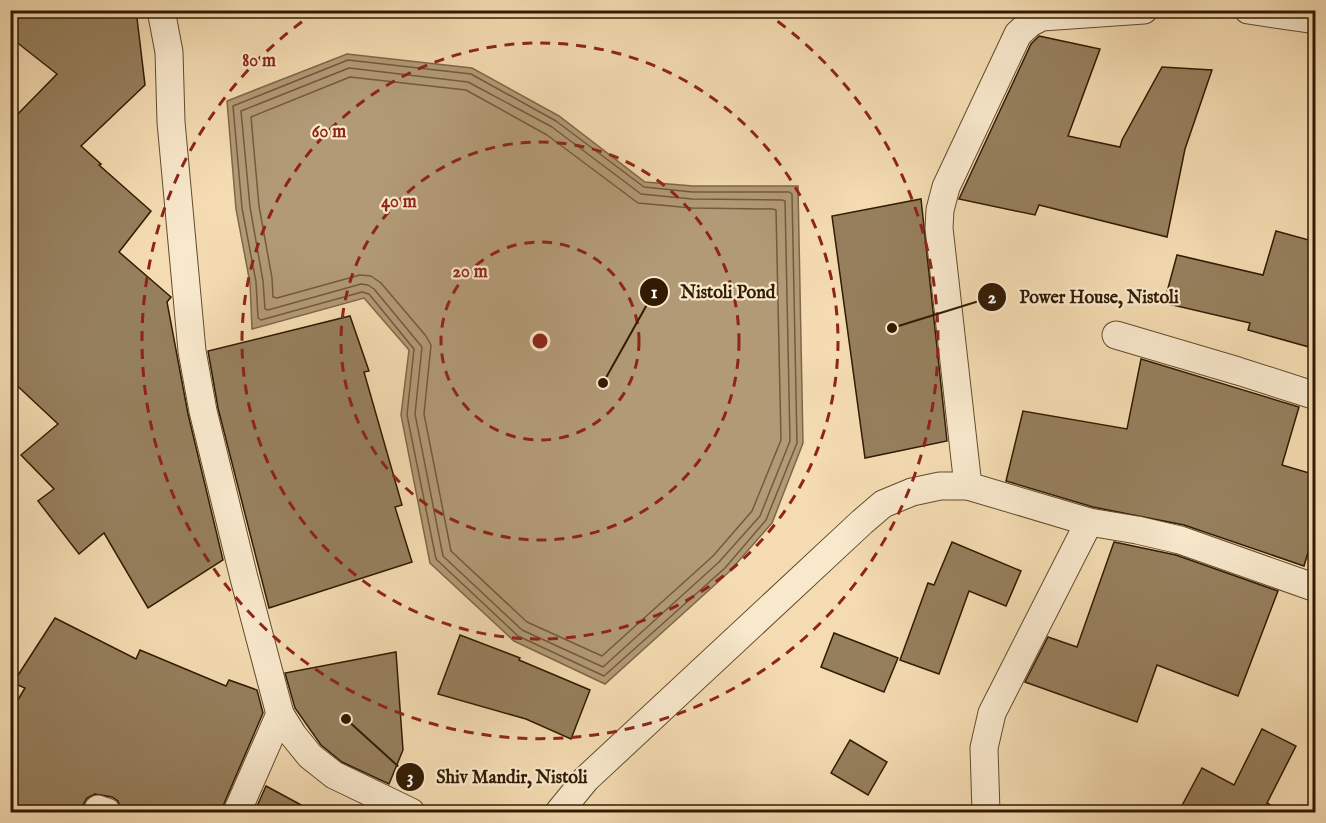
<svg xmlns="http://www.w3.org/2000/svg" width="1326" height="823" viewBox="0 0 1326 823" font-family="'IM FELL English',serif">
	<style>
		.water { fill: #b29a76; stroke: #7e6748; stroke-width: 1.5 }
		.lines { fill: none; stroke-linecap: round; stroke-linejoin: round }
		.shore { stroke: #725a3c; stroke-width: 1.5 }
		.building { fill: #967f5d; stroke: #311b03; stroke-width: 1.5 }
		.street-casing { stroke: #624b2e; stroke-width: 29 }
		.street { stroke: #f8e8cc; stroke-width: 27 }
		.ring { fill: none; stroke: #8f2418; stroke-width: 3; stroke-dasharray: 10 8 }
		.centre { fill: #8f2418; stroke: #f8e8cc; stroke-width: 3 }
		.ring-label { font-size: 18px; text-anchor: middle; font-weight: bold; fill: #8f2418; stroke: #f8e8cc; stroke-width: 4.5; stroke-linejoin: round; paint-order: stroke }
		.leader { fill: none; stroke: #311b03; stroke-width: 2 }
		.callout-dot { fill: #311b03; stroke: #f8e8cc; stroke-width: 2 }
		.mark-label { font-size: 18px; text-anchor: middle; font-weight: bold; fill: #fff }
		.callout-label { font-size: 18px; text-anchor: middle; font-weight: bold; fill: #311b03; stroke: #f8e8cc; stroke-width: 4.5; stroke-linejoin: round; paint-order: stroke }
	</style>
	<rect width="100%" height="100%" fill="#f4dbb1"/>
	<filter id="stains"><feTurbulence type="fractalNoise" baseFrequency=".00333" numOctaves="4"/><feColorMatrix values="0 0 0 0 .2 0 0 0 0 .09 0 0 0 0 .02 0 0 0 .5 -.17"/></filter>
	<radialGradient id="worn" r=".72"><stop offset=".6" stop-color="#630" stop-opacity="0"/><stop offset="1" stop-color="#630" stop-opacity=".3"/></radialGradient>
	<path class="water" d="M347 54 472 68 559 116 645 182 693 186H798L803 443 772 523 729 572 605 684 514 641 430 563 401 415 409 350 364 298 252 329 250 283 236 209 227 101Z"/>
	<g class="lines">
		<g class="shore">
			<path d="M348 60 471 74 556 121 644 187 692 192H789L792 194 797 443 766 520 725 568 604 676 518 636 436 559 407 415 414 349 369 294 362 292 261 320 258 318 256 282 242 208 233 106Z"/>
			<path d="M349 68 468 82 552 127 641 194 692 199 782 200 785 201 790 441 760 516 719 562 603 667 522 630 443 556 415 414 422 347 374 289 368 285 361 284 268 310 265 309 263 281 250 207 241 111Z"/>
			<path d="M350 77 466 90 547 135 638 203 692 208 773 209 776 210 781 440 752 511 713 556 602 656 527 622 451 551 424 414 431 345 426 336 381 283 371 276 360 275 277 298 273 297 272 278 259 206 251 117Z"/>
		</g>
	</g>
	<g class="building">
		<path d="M10 10H136L145 85 81 146 101 164 99 165 151 211 119 252 171 297 167 302 188 414 223 560 148 608 104 533 79 554 38 501 54 489 21 455 58 424 10 379V122L57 74 10 37Z"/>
		<path d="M1039 36 1100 49 1068 136 1120 147 1122 140 1162 67 1212 70 1185 149 1167 237 1039 205 1035 215 959 199 1031 44Z"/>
		<path d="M921 199 947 441 865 458 832 216Z"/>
		<path d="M1276 231 1316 242V349L1248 330 1250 323 1164 303 1177 255 1263 275Z"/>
		<path d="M350 316 369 371 364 372 402 505 395 507 412 562 269 608 218 408 208 351Z"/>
		<path d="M1141 359 1299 407 1282 465 1316 475V526L1304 566 1184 525 1093 507 1006 481 1023 411 1127 429Z"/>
		<path d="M952 542 1021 571 1006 606 969 591 939 674 900 660 928 583 934 585Z"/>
		<path d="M1114 542 1176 555 1278 591 1238 696 1157 665 1137 722 1025 682 1048 637 1077 647Z"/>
		<path d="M55 618 136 659 140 650 226 686 229 680 257 690 263 713 223 806 221 813H122L118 801 112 797 95 794 87 798 83 805V813H10V713L25 688 13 683Z"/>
		<path d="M834 633 898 658 884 692 821 667Z"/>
		<path d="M460 635 520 658 519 660 590 690 571 739 526 719 438 694Z"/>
		<path d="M396 652 403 750 389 784 342 762 321 745 295 708 285 673Z"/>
		<path d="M1262 729 1296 746 1267 803 1284 813H1178L1202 768 1234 785Z"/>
		<path d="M850 740 887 762 868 795 831 773Z"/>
		<path d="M266 786 316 813H254Z"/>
	</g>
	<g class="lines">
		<defs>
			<g id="street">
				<path d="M161 10 169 52 171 122 192 351 203 411 244 578 280 714 293 735 310 756 334 775 411 812"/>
				<path d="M1248 10 1316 20"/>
				<path d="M1116 335 1238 371 1316 396"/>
				<path d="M968 486 939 228 940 210 946 187 1018 34 1030 23 1042 17 1144 10"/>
				<path d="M98 809 107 812"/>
				<path d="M237 812 280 714"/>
				<path d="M559 812 586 779 862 522 883 504 912 492 940 486H968L1089 522 1137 530 1180 540 1316 588"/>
				<path d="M986 812 984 748 992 713 1089 522"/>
			</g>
		</defs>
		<use href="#street" class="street-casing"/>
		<use href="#street" class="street"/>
	</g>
	<g class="ring">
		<circle cx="540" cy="341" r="99"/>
		<circle cx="540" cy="341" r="199"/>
		<circle cx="540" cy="341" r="298"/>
		<path d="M763 11A398 398 0 1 1 317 11"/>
	</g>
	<circle cx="540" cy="341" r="9" class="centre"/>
	<g class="ring-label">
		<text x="259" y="66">80 m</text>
		<text x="329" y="137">60 m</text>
		<text x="399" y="207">40 m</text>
		<text x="470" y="277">20 m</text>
	</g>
	<path class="leader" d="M603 383L654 292M892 328L992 297M346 719L410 777"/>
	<g class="callout-dot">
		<circle cx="603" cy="383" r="6"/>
		<circle cx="892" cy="328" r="6"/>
		<circle cx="346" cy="719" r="6"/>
		<circle cx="654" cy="292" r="15"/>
		<circle cx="992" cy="297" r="15"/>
		<circle cx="410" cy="777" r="15"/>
	</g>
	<g class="mark-label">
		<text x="654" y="298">1</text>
		<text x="992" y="303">2</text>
		<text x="410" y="783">3</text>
	</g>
	<g class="callout-label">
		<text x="728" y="298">Nistoli Pond</text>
		<text x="1099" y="303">Power House, Nistoli</text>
		<text x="512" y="783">Shiv Mandir, Nistoli</text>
	</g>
	<rect width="1326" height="823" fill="none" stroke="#f4dbb1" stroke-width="36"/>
	<rect x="12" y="12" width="1302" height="799" fill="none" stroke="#311b03" stroke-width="3"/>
	<rect x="18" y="18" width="1290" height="787" fill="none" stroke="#311b03" stroke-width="1.5"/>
	<rect width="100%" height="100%" filter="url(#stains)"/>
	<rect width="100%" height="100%" fill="url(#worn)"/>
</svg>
